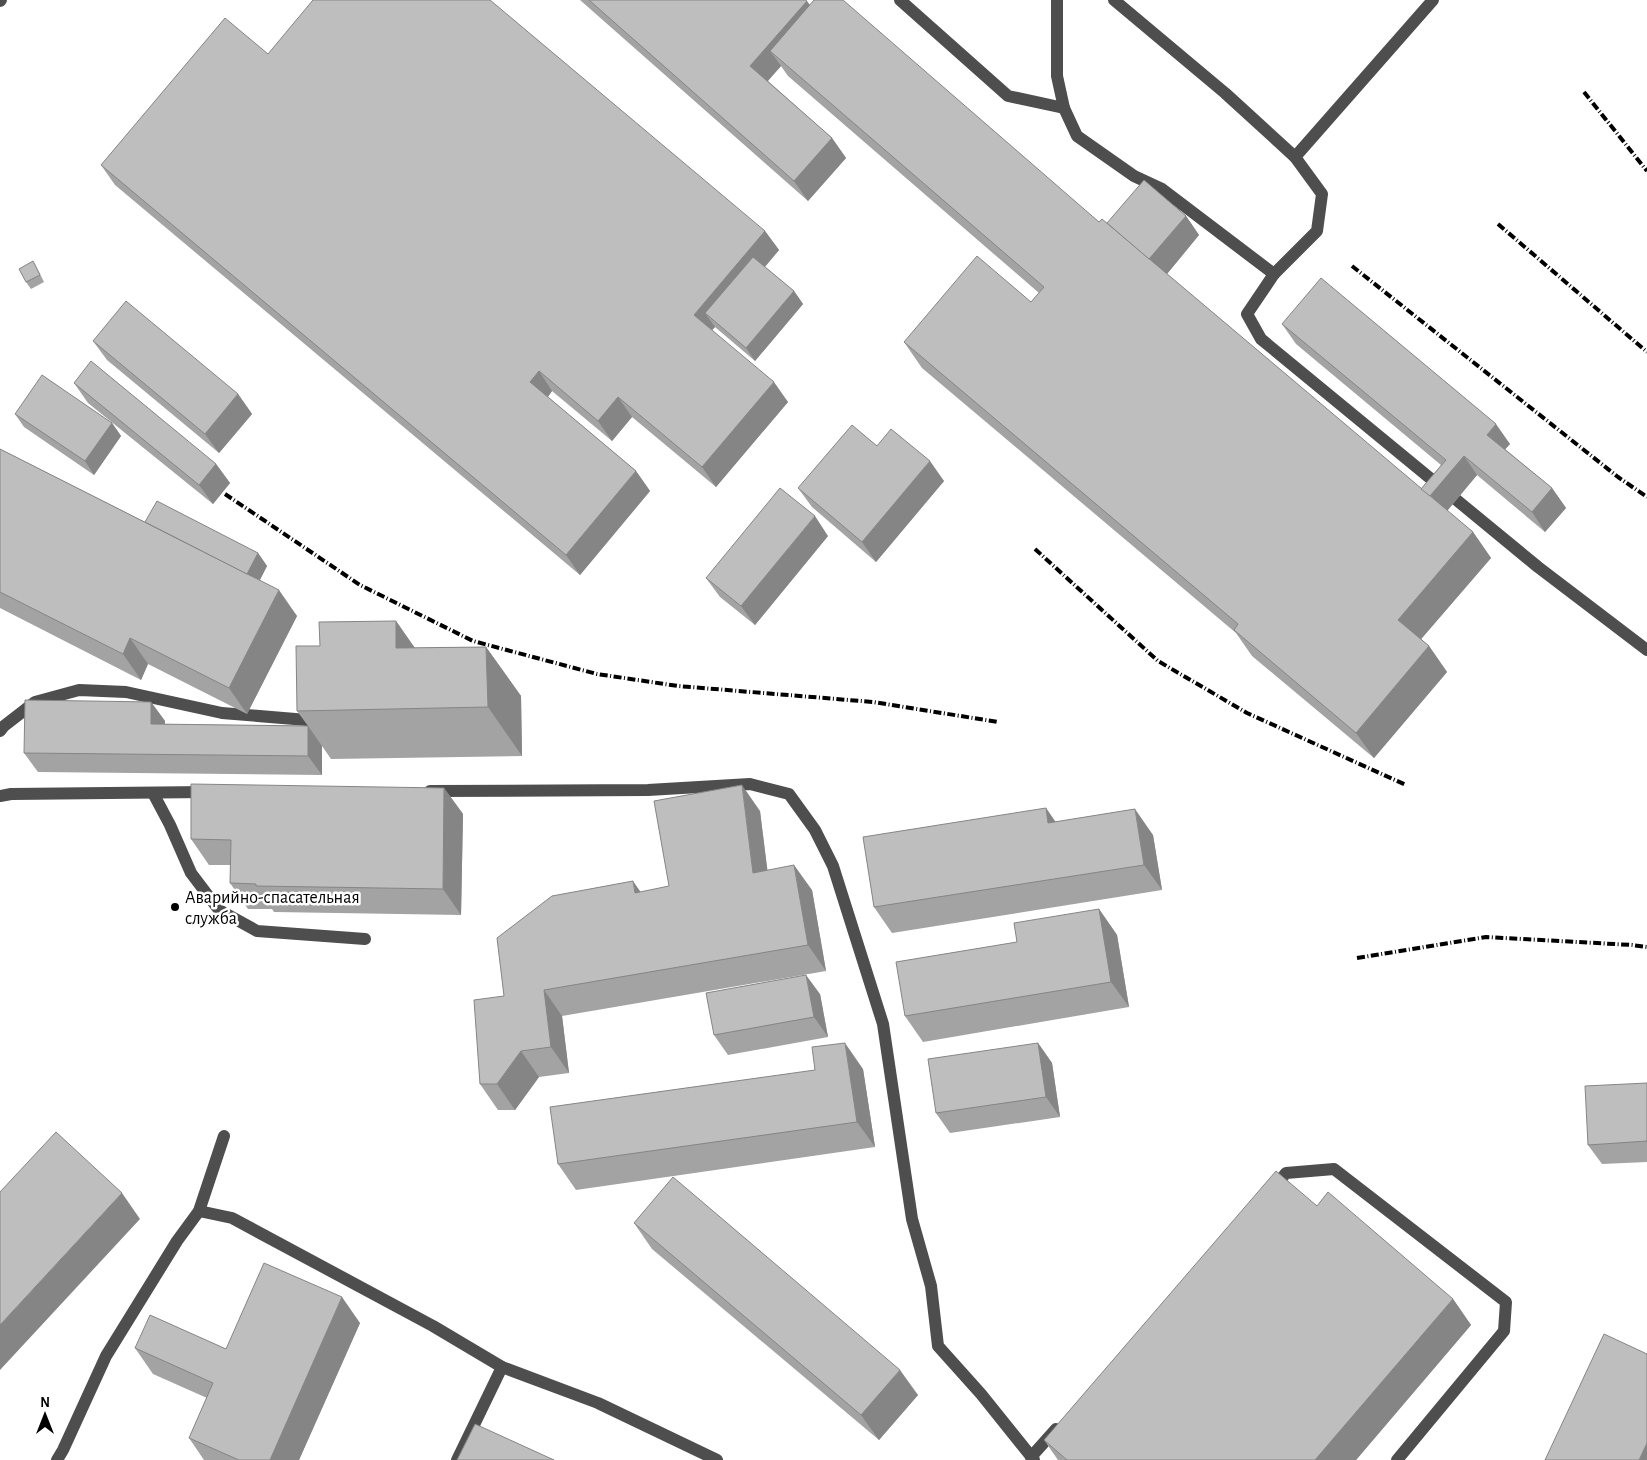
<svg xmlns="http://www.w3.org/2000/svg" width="1647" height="1460" viewBox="0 0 1647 1460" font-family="'Alegreya Sans',sans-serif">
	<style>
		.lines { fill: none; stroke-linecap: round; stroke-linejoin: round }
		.minor { stroke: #4e4e4e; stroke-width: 12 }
		.rail { stroke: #000; stroke-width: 4; stroke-dasharray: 8 2.5 1 2.5; stroke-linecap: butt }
		.wall { fill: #a3a3a3 }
		.shaded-wall { fill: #858585 }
		.building { fill: #bebebe; stroke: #858585 }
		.poi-dot { fill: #000; stroke: #fff; stroke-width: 2 }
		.labels { text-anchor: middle; stroke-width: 5; stroke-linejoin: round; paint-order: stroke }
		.poi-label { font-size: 18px; fill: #000; stroke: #fff; text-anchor: start }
	</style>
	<rect width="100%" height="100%" fill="#fff"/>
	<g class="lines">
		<g class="minor">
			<path d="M900 0 1008 96 1064 108"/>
			<path d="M1057 0V76L1064 108 1077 136 1134 176 1162 189 1274 274 1317 231 1322 194 1295 157 1225 93 1114 0"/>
			<path d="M0 1 1 0"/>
			<path d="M1295 157 1433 0"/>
			<path d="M1274 274 1247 314 1261 339 1538 567 1647 650"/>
			<path d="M0 731 4 726 35 702 79 690 126 692 222 713 319 721"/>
			<path d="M430 791 648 790 750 784 789 794 815 830 833 866 883 1024 912 1219 931 1286 938 1346 981 1394 1034 1460"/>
			<path d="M153 793 170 825 191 873 219 910 257 931 365 939"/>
			<path d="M0 796 11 794 207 792"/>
			<path d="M1273 1189 1286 1173 1334 1169 1506 1302 1504 1331 1397 1460"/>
			<path d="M199 1211 232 1218 433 1326 502 1367 598 1403 717 1460"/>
			<path d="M1031 1457 1056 1429"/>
			<path d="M57 1460 63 1450 106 1356 177 1241 199 1211 224 1136"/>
			<path d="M457 1460 502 1367"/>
		</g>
		<g class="rail">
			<path d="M1584 92 1647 171"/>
			<path d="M1498 224 1647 352"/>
			<path d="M1352 266 1618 477 1647 497"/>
			<path d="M225 494 360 585 473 641 597 674 678 686 873 702 998 722"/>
			<path d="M1035 549 1158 661 1247 713 1406 785"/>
			<path d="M1357 958 1486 937 1632 945 1647 947"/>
		</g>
	</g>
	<g class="wall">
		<path d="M580 0H805L810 5 1099 222 1107 223 1186 216 1199 235 1167 274 1421 489 1441 465 1296 344 1282 324 1510 444 1505 449 1552 488 1566 508 1545 532 1477 475 1447 511 1473 532 1491 558 1421 639 1429 646 1447 672 1374 758 1252 656 1236 633 922 368 904 342 1031 302 1039 293 788 76 781 66 768 81 832 138 846 158 808 201Z"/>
		<path d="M268 54 765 231 779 250 765 267 794 291 803 304 755 361 715 327 712 330 788 402 716 487 632 417 612 441 552 391 548 397 636 471 650 491 580 575 115 185 101 165Z"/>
		<path d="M33 261 37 268 44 282 31 289 26 282Z"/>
		<path d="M93 341 238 394 252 414 219 453 107 360Z"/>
		<path d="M74 383 216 464 230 483 213 504 88 403Z"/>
		<path d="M15 414 112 423 121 436 94 475 24 427Z"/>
		<path d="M877 446 944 481 876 562 812 507 798 488Z"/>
		<path d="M0 449 145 522 258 553 267 566 260 580 297 616 247 714 148 664 141 680 0 608Z"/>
		<path d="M828 536 755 625 720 597 706 578Z"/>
		<path d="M396 621 415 648 486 647 521 696 522 756 331 759 322 746V775L38 772 24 753 151 702 165 721V724L308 726 297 711 320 646Z"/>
		<path d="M444 788 463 814 461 915 274 912 272 909H248L230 883 231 865H209L191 839Z"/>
		<path d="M1046 808 1055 822 1153 835 1162 890 892 933 874 907Z"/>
		<path d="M760 811 767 870 812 890 826 971 562 1016 569 1073 539 1077 515 1110H498L480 1084 504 996 669 886Z"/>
		<path d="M1099 909 1117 935 1129 1007 923 1042 905 1016 1017 942Z"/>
		<path d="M820 994 828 1037 728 1055 714 1035Z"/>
		<path d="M1038 1043 1052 1063 1060 1117 950 1133 936 1113Z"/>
		<path d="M863 1069 875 1147 576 1190 558 1164Z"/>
		<path d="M1647 1083V1162L1602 1164 1588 1145Z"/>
		<path d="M1317 1206 1453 1299 1471 1325 1356 1460H1058L1044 1440Z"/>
		<path d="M634 1223 918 1395 879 1440 652 1249Z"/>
		<path d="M360 1323 299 1460H204L189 1438 207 1398 153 1374 135 1348 226 1349Z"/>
	</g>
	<g class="shaded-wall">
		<path d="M807 1 821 21 770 51 781 66 764 85 750 66Z"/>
		<path d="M832 138 846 158 808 201 794 181Z"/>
		<path d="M1186 216 1199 235 1162 280 1148 260Z"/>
		<path d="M765 231 779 250 717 323 705 313 715 327 708 334 694 315Z"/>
		<path d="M794 291 803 304 755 361 746 348Z"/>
		<path d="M539 371 552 391 544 402 530 382Z"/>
		<path d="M774 382 788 402 716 487 702 467Z"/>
		<path d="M238 394 252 414 219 453 205 434Z"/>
		<path d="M618 397 632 417 612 441 598 421Z"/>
		<path d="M112 423 121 436 94 475 85 461Z"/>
		<path d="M1496 424 1510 444 1501 454 1487 435Z"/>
		<path d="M1464 456 1477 475 1442 517 1428 497Z"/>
		<path d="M930 461 944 481 876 562 862 542Z"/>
		<path d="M216 464 230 483 213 504 199 485Z"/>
		<path d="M636 471 650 491 580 575 566 555Z"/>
		<path d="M1552 488 1566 508 1545 532 1532 512Z"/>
		<path d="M815 516 828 536 755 625 741 606Z"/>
		<path d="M1473 532 1491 558 1416 645 1398 620Z"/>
		<path d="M258 553 267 566 254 591 245 578Z"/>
		<path d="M279 590 297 616 247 714 229 688Z"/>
		<path d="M396 621 430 670 396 648Z"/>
		<path d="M130 638 148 664 141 680 123 654Z"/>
		<path d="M1429 646 1447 672 1374 758 1356 733Z"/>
		<path d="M486 647 521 696 522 756 488 707Z"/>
		<path d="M151 702 165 721V743L151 724Z"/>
		<path d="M308 726 322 746V775L308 756Z"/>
		<path d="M742 785 760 811 771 898 753 873Z"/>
		<path d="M444 788 463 814 461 915 443 889Z"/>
		<path d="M1046 808 1064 834 1048 823Z"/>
		<path d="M1135 809 1153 835 1162 890 1144 865Z"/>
		<path d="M794 865 812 890 826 971 808 945Z"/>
		<path d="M633 881 651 907 635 893Z"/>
		<path d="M1099 909 1117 935 1129 1007 1111 982Z"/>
		<path d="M806 975 820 994 828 1037 814 1017Z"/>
		<path d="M544 990 562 1016 569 1073 551 1047Z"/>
		<path d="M845 1043 863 1069 875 1147 857 1122Z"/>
		<path d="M1038 1043 1052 1063 1060 1117 1046 1097Z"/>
		<path d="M521 1051 539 1077 515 1110 497 1084Z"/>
		<path d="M122 1193 140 1219 0 1370V1325Z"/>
		<path d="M342 1297 360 1323 299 1460H270Z"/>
		<path d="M1453 1299 1471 1325 1356 1460H1315Z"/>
		<path d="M900 1370 918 1395 879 1440 861 1415Z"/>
		<path d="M1647 1443V1460H1639Z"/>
	</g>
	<g class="building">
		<path d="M313 0H490L765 231 694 315 774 382 702 467 618 397 598 421 539 371 530 382 636 471 566 555 101 165 225 18 268 54Z"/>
		<path d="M589 0H805L807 1 750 66 832 138 794 181Z"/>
		<path d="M814 0H843L1099 222 1102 219 1473 532 1398 620 1429 646 1356 733 1234 630 1238 624 904 342 977 256 1031 302 1044 287 770 51Z"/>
		<path d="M1144 180 1186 216 1149 259 1107 223Z"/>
		<path d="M753 257 794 291 746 348 705 313Z"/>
		<path d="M33 261 40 275 26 282 19 269Z"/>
		<path d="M1321 278 1496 424 1487 435 1552 488 1532 512 1464 456 1430 496 1421 489 1446 460 1282 324Z"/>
		<path d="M126 301 238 394 205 434 93 341Z"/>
		<path d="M91 361 216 464 199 485 74 383Z"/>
		<path d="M42 375 112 423 85 461 15 414Z"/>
		<path d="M852 425 877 446 891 429 930 461 862 542 798 488Z"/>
		<path d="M0 449 279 590 229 688 130 638 123 654 0 592Z"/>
		<path d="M780 488 815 516 741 606 706 578Z"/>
		<path d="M157 501 258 553 247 574 145 522Z"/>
		<path d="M396 621V648L486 647 488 707 297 711 296 646H320L319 622Z"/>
		<path d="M25 700 151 702V724L308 726V756L24 753Z"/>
		<path d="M191 784 444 788 443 889 256 886V884L230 883 231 840 191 839Z"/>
		<path d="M742 785 753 873 794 865 808 945 544 990 551 1047 521 1051 497 1084H480L474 1000 504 996 497 938 552 896 633 881 635 893 669 886 654 801Z"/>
		<path d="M1046 808 1048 823 1135 809 1144 865 874 907 863 837Z"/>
		<path d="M1099 909 1111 982 905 1016 896 962 1017 942 1014 923Z"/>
		<path d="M806 975 814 1017 714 1035 706 993Z"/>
		<path d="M845 1043 857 1122 558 1164 550 1107 815 1070 812 1047Z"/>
		<path d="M1038 1043 1046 1097 936 1113 928 1059Z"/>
		<path d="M1647 1083V1141L1588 1145 1585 1086Z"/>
		<path d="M56 1132 122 1193 0 1325V1192Z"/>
		<path d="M1276 1171 1317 1206 1328 1192 1453 1299 1315 1460H1067L1044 1440Z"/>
		<path d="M673 1177 900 1370 861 1415 634 1223Z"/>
		<path d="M264 1263 342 1297 270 1460H239L189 1438 213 1383 135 1348 150 1315 226 1349Z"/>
		<path d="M1604 1334 1647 1354V1443L1639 1460H1545Z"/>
		<path d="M475 1424 554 1460H457Z"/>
	</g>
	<circle class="poi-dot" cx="175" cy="907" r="5"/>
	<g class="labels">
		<g class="poi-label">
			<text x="185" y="903">Аварийно-спасательная<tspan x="185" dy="21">служба</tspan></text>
		</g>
	</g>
	<g transform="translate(45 1415)" stroke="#ffffff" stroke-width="4" paint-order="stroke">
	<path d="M0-4L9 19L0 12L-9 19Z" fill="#000000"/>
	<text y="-8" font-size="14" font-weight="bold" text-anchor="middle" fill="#000000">N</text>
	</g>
</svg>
